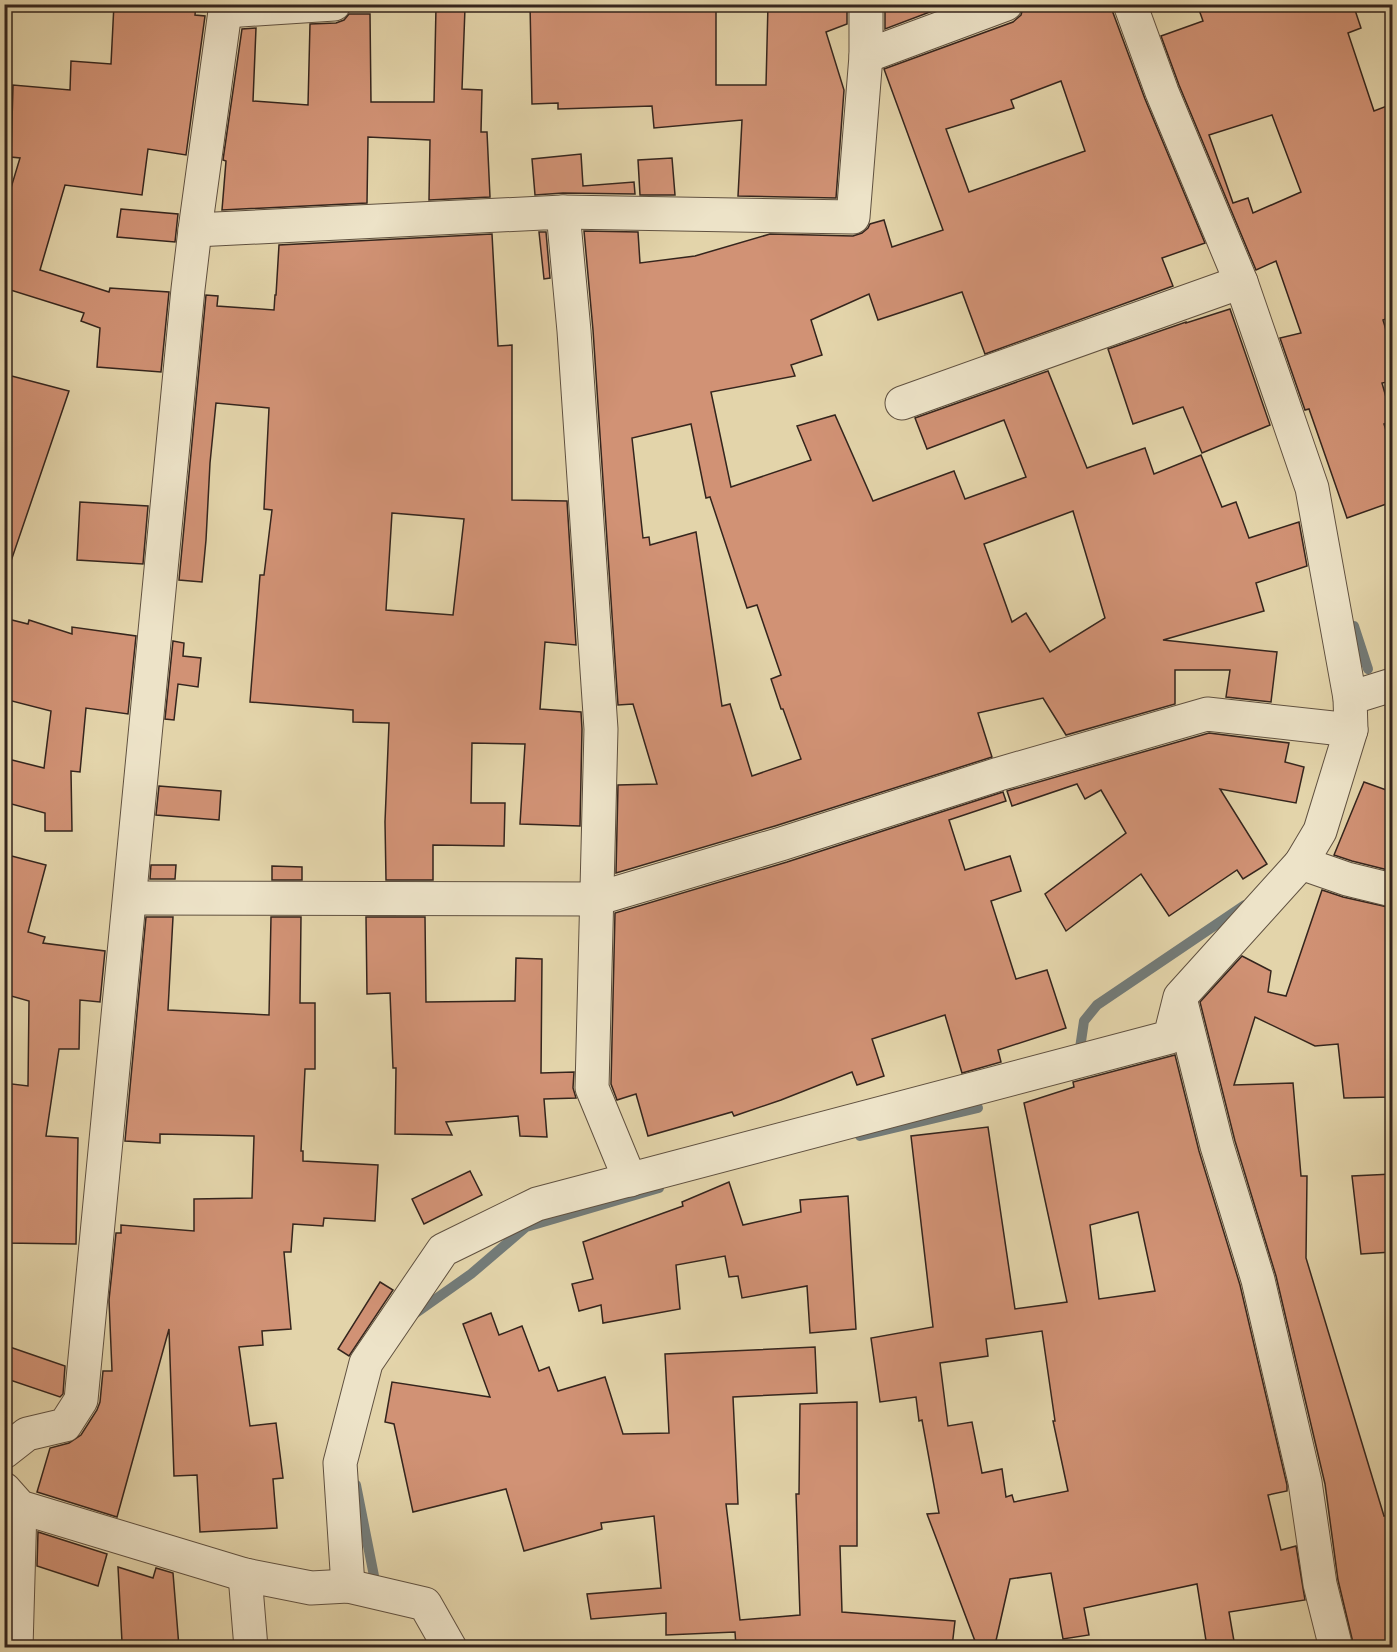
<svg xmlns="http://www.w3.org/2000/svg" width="1397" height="1652" viewBox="0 0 1397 1652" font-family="'IM FELL French Canon',serif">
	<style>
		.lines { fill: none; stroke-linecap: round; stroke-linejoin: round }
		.stream { stroke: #737b78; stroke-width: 10 }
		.building { fill: #d19275; stroke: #35251d; stroke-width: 1.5; fill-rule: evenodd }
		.minor-casing { stroke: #605140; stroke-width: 35 }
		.minor { stroke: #ede3c8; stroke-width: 33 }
	</style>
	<rect width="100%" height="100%" fill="#e3d4aa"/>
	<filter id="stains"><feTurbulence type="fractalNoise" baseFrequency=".00333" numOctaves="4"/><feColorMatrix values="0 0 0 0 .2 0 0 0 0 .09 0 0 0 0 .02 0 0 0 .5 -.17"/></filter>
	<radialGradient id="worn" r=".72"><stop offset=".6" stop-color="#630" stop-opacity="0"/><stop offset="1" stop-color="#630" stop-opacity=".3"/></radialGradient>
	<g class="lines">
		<g class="stream">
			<path d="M1354 626 1368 669"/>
			<path d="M1079 1055 1084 1021 1097 1005 1245 905"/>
			<path d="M860 1136 978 1108"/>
			<path d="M413 1315 471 1274 526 1227 659 1188"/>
			<path d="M356 1485 374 1576"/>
		</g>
	</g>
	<g class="building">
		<path d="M114 4H196L195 15 205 16 186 155 148 149 142 195 65 185 40 270 109 292 110 288 169 292 161 372 97 367 100 328 81 321 84 313 4 288V211L20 158 11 157 13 85 70 90 71 61 111 64Z"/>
		<path d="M530 4H716V85H766L768 4H847V24L826 32 844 90 836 198 738 196 742 120 654 128 652 106 558 109V103L532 104Z"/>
		<path d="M885 4H951L885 29Z"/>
		<path d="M1024 4H1112V10L1145 99 1205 243 1162 258 1173 286 985 354 962 292 878 320 869 294 811 320 822 355 791 365 795 376 711 392 731 487 811 460 797 426 835 415 873 501 954 471 965 499 1026 477 1004 420 927 449 915 418 1048 371 1087 468 1145 448 1154 474 1201 455 1222 507 1236 502 1249 538 1299 522 1307 566 1256 583 1264 611 1163 640 1277 652 1271 702 1226 697 1230 670H1175V704L1066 735 1043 698 978 713 992 757 775 826 616 873 618 785 657 784 633 704 618 705 593 330 584 231 638 232 640 263 695 256 770 234 853 236 862 233 868 228 870 224 884 220 892 247 943 230 884 69 1013 22 1021 15ZM1061 81 1085 151 969 192 946 129 1014 108 1011 100ZM691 424 706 498 710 497 747 608 757 605 781 675 771 679 781 709H783L801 759 752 776 730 704 722 706 696 532 650 545 649 537 643 538 632 438ZM1073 511 1105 618 1050 652 1026 613 1012 622 984 544Z"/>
		<path d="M1197 4H1353L1361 28 1348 33 1374 111 1392 104V317L1383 320 1392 350V381L1382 383 1392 418V421L1384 424 1392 449V502L1347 518 1309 409 1305 410 1280 338 1301 333 1276 261 1256 270 1179 85 1161 36 1203 21ZM1272 115 1301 192 1253 213 1248 198 1233 203 1209 135Z"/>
		<path d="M436 7 465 8 462 89 482 90 481 132H487L490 197 429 200 430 140 368 137 367 203 222 210 226 161 223 160 242 29 256 28 253 101 308 105 310 24 336 23 344 20 349 14H370L371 102H434Z"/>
		<path d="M581 154 583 186 634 182 635 194 563 193 535 195 532 159Z"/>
		<path d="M672 158 675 195H640L638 160Z"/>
		<path d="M121 209 178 214 175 242 117 237Z"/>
		<path d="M539 232H546L550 278 544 279Z"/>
		<path d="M492 234 498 346 512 345V500L567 501 576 645 545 642 540 709 581 712 582 729 580 826 520 824 525 744 472 743 471 803H505L504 846 433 845V880H386L385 822 389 723 353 722V710L250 702 260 575H264L272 510 264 509 269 408 216 403 210 463 206 540 202 582 179 580 206 295 218 296 217 306 274 310 275 295H276L279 245ZM392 513 464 519 453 615 386 610Z"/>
		<path d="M1230 309 1270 425 1202 453 1183 407 1133 424 1108 349 1186 322V323Z"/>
		<path d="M4 374 69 391 9 567 4 566Z"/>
		<path d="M80 502 148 506 143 564 77 560Z"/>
		<path d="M4 618 28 624 29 620 72 634V627L136 636 128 714 86 708 80 772 71 771 72 831H45V813L4 802V758L44 768 51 711 4 699Z"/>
		<path d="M173 641 184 643 183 656 201 658 198 687 178 684 174 720 165 719Z"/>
		<path d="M1209 733 1289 743 1285 762 1304 767 1296 803 1220 789 1267 864 1243 879 1237 870 1169 916 1141 874 1066 931 1045 894 1126 833 1101 790 1085 799 1077 784 1012 806 1007 791Z"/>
		<path d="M1364 782 1392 792V871L1352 861 1334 855Z"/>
		<path d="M159 786 221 791 219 820 156 815Z"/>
		<path d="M1003 792 1006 801 949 820 965 870 1010 856 1021 891 991 901 1016 979 1047 970 1066 1028 998 1050 1001 1062 962 1073 945 1015 872 1039 884 1076 857 1085 852 1072 781 1100 734 1116 732 1112 648 1136 636 1094 617 1100 611 1084 615 913 787 862Z"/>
		<path d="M4 854 46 865 28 932 45 937 43 943 105 951 100 1002 80 1000 79 1049H59L46 1136 78 1138 76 1244 4 1243V1083L28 1086 29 1001 4 994Z"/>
		<path d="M151 865H176L175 879H150Z"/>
		<path d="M272 866 302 867V880H272Z"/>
		<path d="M1322 890 1343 897 1392 908V1097L1344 1098 1338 1044 1315 1046 1255 1017 1234 1085 1293 1083 1301 1176H1307L1306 1258 1384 1516 1392 1514V1647H1354L1338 1580 1325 1484 1276 1276 1235 1141 1200 1002 1242 956 1271 971 1268 992 1286 996Z"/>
		<path d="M146 917H173L168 1010 269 1015 271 917H301L300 1003H315V1069H305L301 1151H303V1161L378 1165 375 1221 324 1218 323 1226 293 1224 291 1252H284L291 1329 262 1331 263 1345 239 1347 250 1426 276 1423 283 1478 273 1479 277 1528 200 1532 197 1475 174 1476 169 1329 117 1517 37 1492 50 1448 69 1443 81 1435 97 1410 100 1402 103 1371H112L109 1300 116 1233H121V1225L194 1231V1199L252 1198 254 1136 160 1134V1143L125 1141Z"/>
		<path d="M366 917H425L426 1002 515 1001 516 958 542 959 541 1073 574 1072 573 1088 576 1098 544 1099 547 1137 520 1136 518 1116 446 1122 452 1135 395 1134 396 1068H393L390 993 367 994Z"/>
		<path d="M1175 1055 1199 1151 1240 1285 1287 1485V1491L1268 1495 1281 1550 1296 1546 1305 1600 1229 1612 1235 1647H1207L1197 1584 1084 1608 1089 1635 1063 1639 1051 1573 1010 1579 995 1645 975 1641 927 1514 939 1513 922 1420 919 1421 916 1397 880 1402 871 1338 933 1327 911 1136 988 1127 1015 1309 1067 1302 1024 1103 1074 1087 1073 1082ZM1138 1212 1155 1291 1099 1299 1090 1225ZM1042 1331 1055 1421H1053L1068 1491 1014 1502 1012 1495 1006 1497 1002 1469 982 1473 972 1422 948 1426 940 1363 988 1356 986 1339Z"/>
		<path d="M470 1171 482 1195 424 1224 412 1199Z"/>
		<path d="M1392 1174V1252L1361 1254 1352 1176Z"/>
		<path d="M729 1182 743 1225 801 1212 800 1200 848 1196 856 1329 810 1333 807 1286 742 1298 738 1276 729 1277 725 1256 676 1265 680 1309 603 1323 601 1305 579 1311 572 1284 593 1279 583 1242 683 1206 682 1202Z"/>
		<path d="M380 1282 393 1290 349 1356 338 1349Z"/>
		<path d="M491 1313 499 1335 522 1326 539 1371 549 1367 558 1391 605 1377 623 1434 669 1433 665 1354 815 1347 817 1393 733 1397 738 1504H726L740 1620 800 1615 796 1494H799L800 1404 857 1402V1546H840L842 1612 955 1621 952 1647H919L855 1642 854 1647H736L735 1632 666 1635V1613L591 1619 587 1594 661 1588 654 1516 601 1523 602 1529 524 1551 506 1489 413 1512 394 1424 385 1422 392 1382 490 1397 463 1324Z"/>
		<path d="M4 1345 65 1366 63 1394 60 1397 4 1378Z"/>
		<path d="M38 1532 107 1554 98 1586 37 1566Z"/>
		<path d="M118 1567 153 1578 156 1568 173 1573 179 1647H151L150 1641 122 1642Z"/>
	</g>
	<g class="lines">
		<defs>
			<g id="minor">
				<path d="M866 4V56L1006 4"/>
				<path d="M226 11 334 4"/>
				<path d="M563 212 853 217 866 56"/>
				<path d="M195 230 563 212 574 331 601 729 592 1088 630 1180"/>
				<path d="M902 403 1241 282"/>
				<path d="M1350 698 1392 685"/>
				<path d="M1301 863 1347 879 1392 890"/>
				<path d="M130 898 596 899 781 844 999 774 1207 714 1351 730"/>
				<path d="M1181 1002 1217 1146 1258 1280 1305 1482 1320 1584 1336 1648"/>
				<path d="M4 1452 27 1434 65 1425 81 1400 188 289 195 230 226 4"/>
				<path d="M4 1489 20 1507 245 1575 311 1588 348 1586 425 1604 450 1648"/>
				<path d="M245 1575 251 1648"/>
				<path d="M348 1586 340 1463 366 1363 443 1250 537 1204 1170 1037 1180 997 1301 863 1320 831 1351 730 1350 698 1312 488 1241 282 1162 92 1130 4"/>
				<path d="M16 1648 20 1507"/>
			</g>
		</defs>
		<use href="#minor" class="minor-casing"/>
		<use href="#minor" class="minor"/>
	</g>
	<rect width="1397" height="1652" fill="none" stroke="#e3d4aa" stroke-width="24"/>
	<rect x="6" y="6" width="1385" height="1640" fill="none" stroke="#35251d" stroke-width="3"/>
	<rect x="12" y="12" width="1373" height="1628" fill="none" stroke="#35251d" stroke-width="1.5"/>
	<rect width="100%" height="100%" filter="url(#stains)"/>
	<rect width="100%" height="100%" fill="url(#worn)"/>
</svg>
